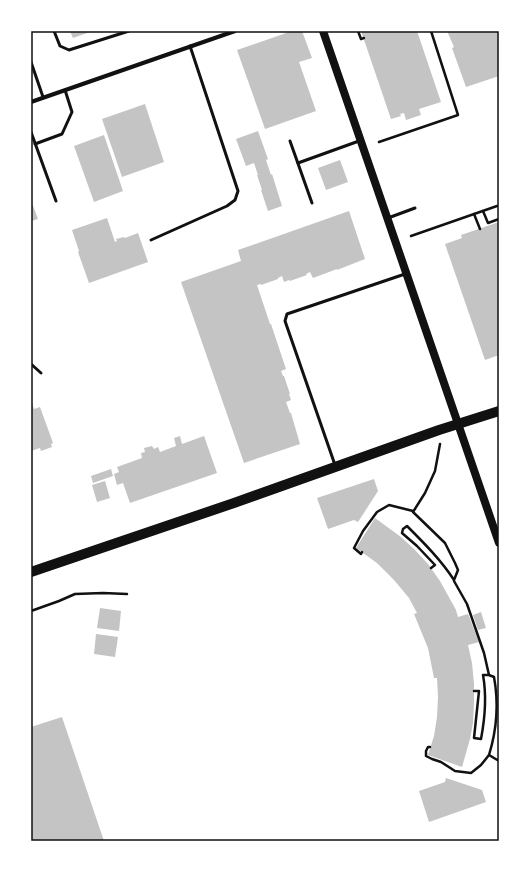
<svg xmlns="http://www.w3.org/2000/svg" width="530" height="872" viewBox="0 0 530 872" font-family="Figtree,sans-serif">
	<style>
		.building { fill: #c4c4c4 }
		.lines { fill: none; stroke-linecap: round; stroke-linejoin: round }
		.path { stroke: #111; stroke-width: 2.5 }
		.service { stroke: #111; stroke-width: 3 }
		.minor { stroke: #111; stroke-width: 4 }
		.secondary { stroke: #111; stroke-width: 8 }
		.primary { stroke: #111; stroke-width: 10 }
		.neatline { fill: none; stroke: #111; stroke-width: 1.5 }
	</style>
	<rect width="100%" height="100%" fill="#fff"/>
	<g class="building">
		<path d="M70 31H93L73 38Z"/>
		<path d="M292 31H302L312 58 299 62 316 111 265 129 237 50Z"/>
		<path d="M361 31H417L441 102 419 109 421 115 406 120 404 113 400 114 401 116 391 119Z"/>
		<path d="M447 31H499V76L466 87 452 48 454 47Z"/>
		<path d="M145 104 164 162 122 177 102 119Z"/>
		<path d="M258 131 268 159 266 160 271 175 272 174 282 206 268 211 261 190H262L257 175H258L254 163 246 166 236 139Z"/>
		<path d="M104 135 123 191 94 202 74 146Z"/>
		<path d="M340 160 348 182 326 190 318 168Z"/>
		<path d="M31 200 38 219 31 221Z"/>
		<path d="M349 211 365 259 337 270V269L313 278 310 272 306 274 307 275 290 281 289 280 284 282 282 276 278 278V279L261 285V284L257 285 270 324H271L286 369 281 371 283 376H284L290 394H289L291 400 286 402 290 413H291L300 444 244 463 181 282 241 261 238 250Z"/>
		<path d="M107 218 115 242 117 241 116 239 124 237 125 238 138 233 148 262 89 283 78 252 79 251 72 230Z"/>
		<path d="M499 222V355L485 360 445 244 462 238 461 235Z"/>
		<path d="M31 400 34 409 40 407 53 443 51 444 52 447 41 451 40 448 31 451Z"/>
		<path d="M180 436 182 444 204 436 217 473 130 503 123 483 117 485 114 474 119 472 117 467 142 458 141 453 145 452 144 448 152 446 154 449 158 447 160 452 176 446 174 438Z"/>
		<path d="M111 469 113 476 93 483 91 476Z"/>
		<path d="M374 479 378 491 358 522 354 520 328 529 317 498Z"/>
		<path d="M105 481 110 498 97 502 92 485Z"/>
		<path d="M375 518 401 537 414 549 428 564 440 581 456 610 458 617 468 614 479 642 468 645 472 663 474 684V703L473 723 470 739 462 767 428 755 434 736 437 717 438 697 437 678H434L428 648 414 614 417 613 409 598 394 580 377 563 356 548Z"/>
		<path d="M100 608 121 611 119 631 97 628Z"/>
		<path d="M481 612 486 628 478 630 473 615Z"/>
		<path d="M96 634 118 637 115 657 94 654Z"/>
		<path d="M62 717 104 841H31V727Z"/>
		<path d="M446 778 482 790 486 802 429 822 419 791 445 782Z"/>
	</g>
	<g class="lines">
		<g class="path">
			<path d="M358 31 361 39 364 38"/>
			<path d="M379 142 458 115 431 31"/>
			<path d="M483 211 488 223 499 219"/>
			<path d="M474 214 480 229"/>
			<path d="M411 236 497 206"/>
			<path d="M362 552 361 554 354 548 363 531 377 512 389 505 413 511"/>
			<path d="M431 568 435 565 417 546 402 533 403 529 407 526C424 543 441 560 454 580L458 570 455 563 445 543 413 512 425 493 435 471 440 444"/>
			<path d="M454 581 467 604 484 653 489 675"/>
			<path d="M31 611 59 601 75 594 103 593 127 594"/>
			<path d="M474 691H479L474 738 481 739C485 718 487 697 483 675H489L494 677C499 704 497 729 489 755L499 761"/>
			<path d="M430 747H428L426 751V756L432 759 441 762 455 771 471 773 481 765 489 755"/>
		</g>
		<g class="service">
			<path d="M54 31 60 46 69 50 129 31"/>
			<path d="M31 62 43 97"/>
			<path d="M31 132 56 201"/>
			<path d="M290 141 312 203"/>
			<path d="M35 144 62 134 72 112 65 90"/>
			<path d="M298 163 359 141"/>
			<path d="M388 218 415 208"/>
			<path d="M151 240 227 206 235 200 238 191 190 46"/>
			<path d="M31 364 41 373"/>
			<path d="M335 465 285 321 287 314 405 274"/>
		</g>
		<path class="minor" d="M31 102 235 31"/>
		<path class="secondary" d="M323 31 499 543"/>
		<path class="primary" d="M31 572 234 503 439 430 499 411"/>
	</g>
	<rect width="530" height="872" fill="none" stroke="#ffffff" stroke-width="64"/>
	<rect x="32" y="32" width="466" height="808" class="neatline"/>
</svg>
